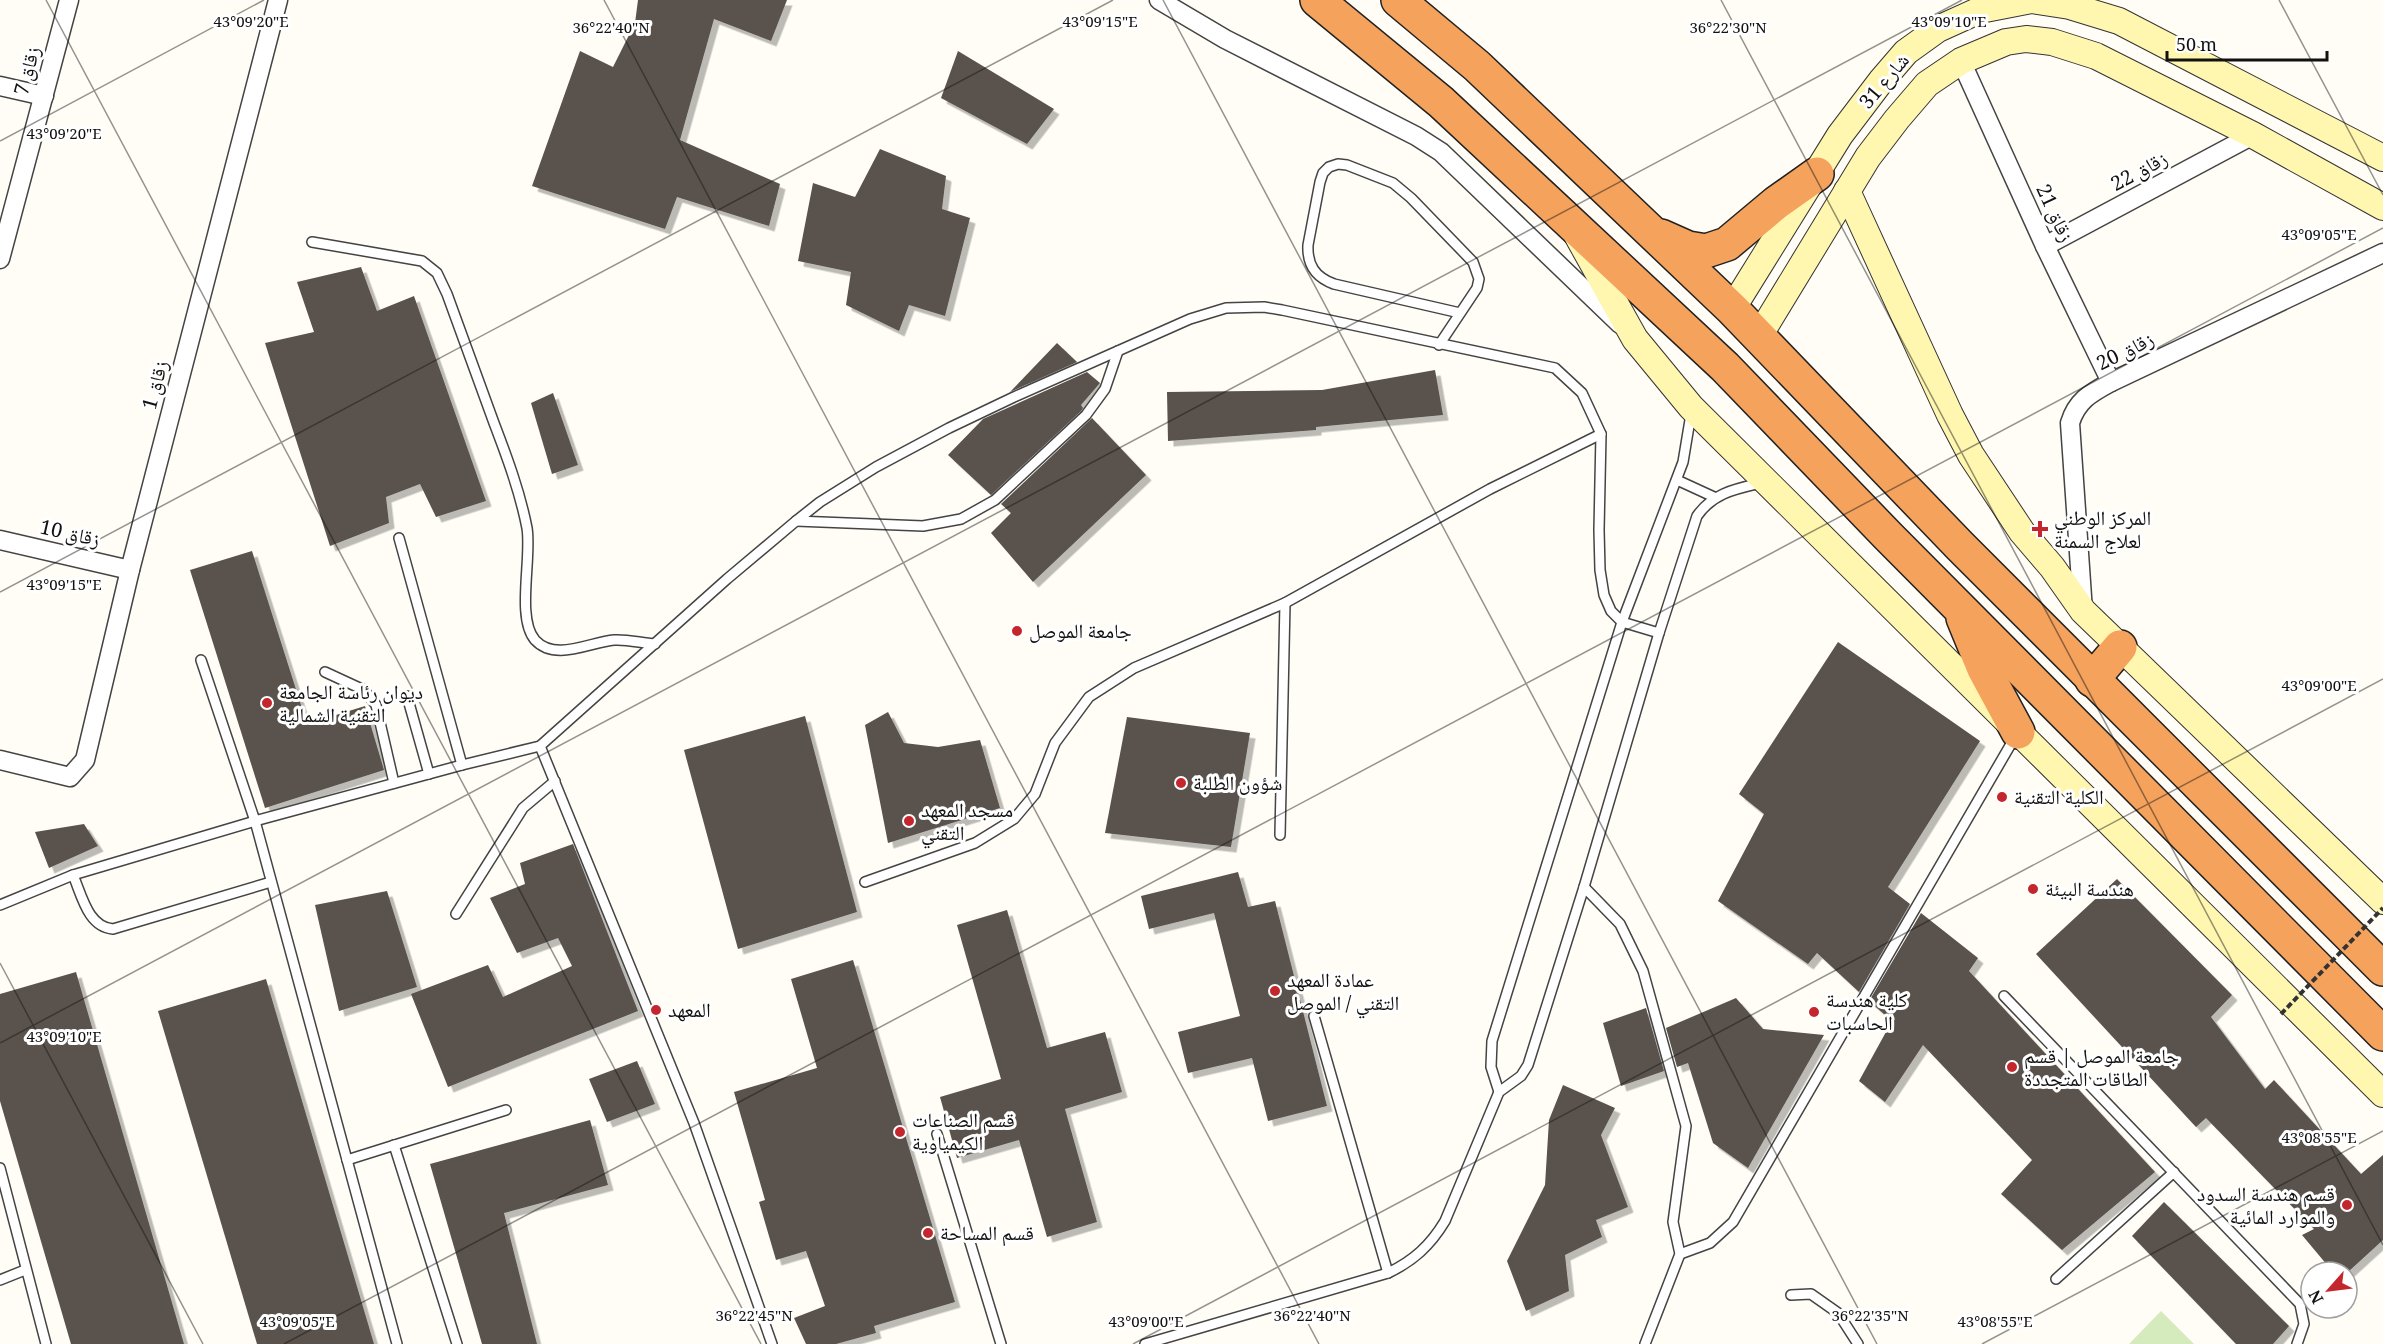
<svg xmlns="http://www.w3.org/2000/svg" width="2383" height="1344" viewBox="0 0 2383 1344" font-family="Georgia,'Noto Naskh Arabic',serif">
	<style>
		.green { fill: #d5ebbd }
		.building { fill: #5a524d; filter: url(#shadow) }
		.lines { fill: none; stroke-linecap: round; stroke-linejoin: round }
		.lane-casing { stroke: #444; stroke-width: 12 }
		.street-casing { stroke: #444; stroke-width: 21 }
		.secondary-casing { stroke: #333; stroke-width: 28 }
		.highway-casing { stroke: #222; stroke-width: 36 }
		.lane { stroke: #fff; stroke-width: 9 }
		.street { stroke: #fff; stroke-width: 18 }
		.secondary { stroke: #fff6b0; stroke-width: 26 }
		.highway { stroke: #f5a25d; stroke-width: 33 }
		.path-bridge { stroke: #333; stroke-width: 4; stroke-dasharray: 6 3; stroke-linecap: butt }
		.ticks { fill: none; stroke: #111; stroke-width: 1.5; stroke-opacity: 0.45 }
		.poi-dot { fill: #c4262e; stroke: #fff; stroke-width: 2 }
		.labels { text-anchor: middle; stroke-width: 6; stroke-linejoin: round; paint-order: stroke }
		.street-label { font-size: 20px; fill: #111; stroke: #fff }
		.poi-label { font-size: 20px; fill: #111; stroke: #fff; text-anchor: start }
		.ticks-label { font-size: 15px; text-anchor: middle; fill: #111; stroke: #fff; stroke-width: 6; stroke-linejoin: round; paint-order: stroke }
	</style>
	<defs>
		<filter id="shadow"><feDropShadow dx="5.5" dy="5.5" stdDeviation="0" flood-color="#0004"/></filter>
	</defs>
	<rect width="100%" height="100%" fill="#fffdf5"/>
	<path class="green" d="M2161 1311 2194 1344H2129Z"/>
	<g class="building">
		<path d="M638 0H787L771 41 714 19 680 140 780 184 769 226 677 197 665 229 532 186 580 51 613 67 635 23Z"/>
		<path d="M958 51 1054 109 1027 144 941 98Z"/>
		<path d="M880 149 946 176 942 209 970 218 945 316 909 305 899 331 846 305 851 272 798 261 813 183 855 197Z"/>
		<path d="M361 267 377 311 414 296 486 501 436 517 420 484 386 497 389 523 330 546 265 343 314 332 297 282Z"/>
		<path d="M1057 343 1077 362 1010 392Z"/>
		<path d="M1435 370 1443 415 1316 427V430L1168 441 1167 392 1322 390Z"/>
		<path d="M1087 372 1100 383 1081 405 1083 408 1081 411 991 495 948 455 983 419Z"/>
		<path d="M553 393 578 465 552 474 531 403Z"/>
		<path d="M1092 418 1146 475 1033 582 991 533 1011 513 1001 504Z"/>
		<path d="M252 551 307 724 365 706 384 770 265 808 190 570Z"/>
		<path d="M1838 642 1980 741 1888 887 1910 904 1859 992 1817 953 1808 964 1718 901 1764 814 1739 794Z"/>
		<path d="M888 712 904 743 938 747 980 740 1000 808 888 843 865 725Z"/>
		<path d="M805 716 857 912 738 949 684 750Z"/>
		<path d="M1127 717 1250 733 1231 847 1105 833Z"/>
		<path d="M84 824 98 846 49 868 35 832Z"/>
		<path d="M573 844 638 1011 448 1087 411 994 488 965 503 997 572 966 558 938 517 953 490 898 525 884 520 863Z"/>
		<path d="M1238 872 1248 907 1275 901 1327 1106 1268 1121 1252 1058 1188 1073 1178 1032 1240 1016 1214 913 1149 929 1141 896Z"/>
		<path d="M2117 879 2232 995 2211 1017 2265 1089 2274 1080 2361 1174 2383 1155V1240L2348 1272H2333L2302 1235 2314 1229 2206 1118 2196 1127 2036 954Z"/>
		<path d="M387 891 417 987 339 1011 315 905Z"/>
		<path d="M1007 910 1047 1048 1105 1032 1122 1092 1065 1109 1097 1222 1047 1237 1019 1140 957 1158 940 1097 1001 1079 957 925Z"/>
		<path d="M1921 913 1978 958 1969 971 2155 1172 2062 1250 2001 1194 2032 1160 1923 1045 1885 1102 1859 1081 1892 1021 1869 1001Z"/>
		<path d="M853 960 955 1302 874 1326 876 1333 836 1344H806L794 1318 825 1306 806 1251 776 1260 759 1202 765 1200 734 1092 817 1068 791 979Z"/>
		<path d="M76 972 184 1344H71L0 1101V994Z"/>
		<path d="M266 979 374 1344H257L158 1011Z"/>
		<path d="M1736 998 1763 1029 1824 1035 1748 1168 1713 1143 1688 1063 1677 1067 1666 1028Z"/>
		<path d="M1646 1008 1664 1071 1621 1086 1603 1023Z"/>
		<path d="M637 1061 655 1104 607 1122 589 1079Z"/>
		<path d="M1563 1085 1615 1108 1601 1135 1628 1207 1596 1220 1602 1237 1565 1255 1569 1291 1526 1311 1507 1261 1545 1185 1549 1120Z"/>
		<path d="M590 1120 608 1185 504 1213 537 1344H482L430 1164Z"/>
		<path d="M2164 1202 2289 1326 2273 1344H2236L2132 1236Z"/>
	</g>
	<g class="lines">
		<defs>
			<g id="lane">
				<path d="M312 242 422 261 437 273 447 294C463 337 478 380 494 423 507 457 520 492 527 528 532 558 516 618 535 640 555 662 590 642 614 640 627 639 641 643 655 644"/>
				<path d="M1439 345 1477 288 1479 279 1473 262 1411 198 1393 183 1347 165 1338 164 1329 167 1323 173 1320 182 1308 245C1307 265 1315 277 1334 284L1460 313"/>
				<path d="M1677 480 1714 497"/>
				<path d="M796 521 923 526 961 519 995 500 1086 415 1105 389 1118 351"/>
				<path d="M399 538 462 765"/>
				<path d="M201 660 255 821 462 765 540 746 727 579 796 521 820 502 876 467 949 428 1014 397 1190 319 1226 308 1264 307 1282 310 1555 368 1582 393 1601 434 1599 530 1600 570 1604 595 1611 611 1622 622 1659 633"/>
				<path d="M325 672 364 690 376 705 394 783"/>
				<path d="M407 696 429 774"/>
				<path d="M540 746 694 1123 772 1344"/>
				<path d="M1280 835 1285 603"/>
				<path d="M73 875C82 896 88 927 113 929L271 882"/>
				<path d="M865 882 975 843 1014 819 1035 794 1055 743 1089 697 1134 668 1285 603 1490 489 1601 434"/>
				<path d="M1584 887 1620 924 1643 971 1686 1126 1673 1222 1680 1254 1645 1344"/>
				<path d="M0 905 73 875 255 821 397 1344"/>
				<path d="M456 914 523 808 555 781"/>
				<path d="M2004 996 2300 1304 2304 1324 2297 1344"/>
				<path d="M1314 1016 1388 1273"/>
				<path d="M1499 1092 1491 1067 1492 1041 1622 622 1683 462 1691 414"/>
				<path d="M937 1134 1001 1344"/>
				<path d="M394 1145 457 1344"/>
				<path d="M347 1160 506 1110"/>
				<path d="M0 1168 46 1344"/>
				<path d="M1680 1254 1710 1243 1733 1222 2015 737"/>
				<path d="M2056 1279 2174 1172"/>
				<path d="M0 1280 25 1270"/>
				<path d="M1791 1295 1811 1294 1838 1313 1858 1344"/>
				<path d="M1145 1344 1388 1273C1413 1261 1430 1246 1445 1221L1499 1092 1521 1076 1528 1065 1584 887 1659 633 1697 516C1713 493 1735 489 1761 483"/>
			</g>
			<g id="street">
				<path d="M1159 0 1225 39 1416 136 1441 152 1620 324"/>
				<path d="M1961 61 2045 246 2111 382"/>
				<path d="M0 86 44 96"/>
				<path d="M2045 246 2253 135"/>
				<path d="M0 259 69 0"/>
				<path d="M0 540 130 570"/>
				<path d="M2083 611 2070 423C2077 400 2091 393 2111 382L2383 253"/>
				<path d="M0 760 70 777 85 760 130 570 278 0"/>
			</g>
			<g id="secondary">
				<path d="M1847 191 1950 415 1971 455 2022 532 2052 567 2083 611 2383 901"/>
				<path d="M1577 235 1635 339 1691 407 2383 1094"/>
				<path d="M1732 309 1840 135 1881 81 1906 52 1938 29 1980 10 2032 0 2070 6 2119 21 2383 158"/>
				<path d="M1759 336 1868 157 1897 119 1927 84 1961 61 2006 42 2026 39 2052 42 2096 56 2253 135 2383 207"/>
			</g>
			<g id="highway">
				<path d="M1317 0 1441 102 1725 367 1888 536 2383 1034"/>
				<path d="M1398 0 1477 66 1732 309 1960 546 2383 969"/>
				<path d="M1661 236 1688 248 1706 251 1727 244 1776 203 1817 174"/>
				<path d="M1963 618 1984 669 2018 732"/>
				<path d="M2092 680 2120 647"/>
			</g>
		</defs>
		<use href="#lane" class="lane-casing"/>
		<use href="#street" class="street-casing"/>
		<use href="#secondary" class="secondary-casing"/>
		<use href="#highway" class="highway-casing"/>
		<use href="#lane" class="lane"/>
		<use href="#street" class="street"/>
		<use href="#secondary" class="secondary"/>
		<use href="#highway" class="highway"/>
		<path class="path-bridge" d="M2281 1014 2383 908"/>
	</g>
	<path class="ticks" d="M46 0 761 1344M604 0 1319 1344M1163 0 1877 1344M1721 0 2383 1245M2279 0 2383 195M0 141 264 0M0 592 1113 0M0 963 203 1344M0 1043 1962 0M284 1344 2383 228M1133 1344 2383 679M1982 1344 2383 1131"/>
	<g class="poi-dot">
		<path d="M2037 520h6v6h6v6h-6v6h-6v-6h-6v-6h6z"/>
		<circle cx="1017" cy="631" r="6"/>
		<circle cx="267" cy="703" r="6"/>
		<circle cx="1181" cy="783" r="6"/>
		<circle cx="2002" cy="797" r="6"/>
		<circle cx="909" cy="821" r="6"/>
		<circle cx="2033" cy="889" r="6"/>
		<circle cx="1275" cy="991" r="6"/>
		<circle cx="656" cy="1010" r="6"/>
		<circle cx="1814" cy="1012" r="6"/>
		<circle cx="2012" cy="1067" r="6"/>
		<circle cx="900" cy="1132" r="6"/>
		<circle cx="2347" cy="1205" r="6"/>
		<circle cx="928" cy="1233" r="6"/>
	</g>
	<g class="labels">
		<g class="street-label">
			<text transform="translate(27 71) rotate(-75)" y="7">زقاق 7</text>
			<text transform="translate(1884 81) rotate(-50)" y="7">شارع 31</text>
			<text transform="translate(2139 171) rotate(-28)" y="7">زقاق 22</text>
			<text transform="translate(2055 213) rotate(65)" y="7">زقاق 21</text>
			<text transform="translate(2125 351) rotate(-26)" y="7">زقاق 20</text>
			<text transform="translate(155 385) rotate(-75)" y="7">زقاق 1</text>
			<text transform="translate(70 533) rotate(13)" y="7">زقاق 10</text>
		</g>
		<g class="poi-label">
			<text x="2054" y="525">المركز الوطني<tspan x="2054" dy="23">لعلاج السمنة</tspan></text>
			<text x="1029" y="638">جامعة الموصل</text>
			<text x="279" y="699">ديوان رئاسة الجامعة<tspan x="279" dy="23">التقنية الشمالية</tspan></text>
			<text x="1193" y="790">شؤون الطلبة</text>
			<text x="2014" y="804">الكلية التقنية</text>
			<text x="921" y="817">مسجد المعهد<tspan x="921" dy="23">التقني</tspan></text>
			<text x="2045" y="896">هندسة البيئة</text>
			<text x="1287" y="987">عمادة المعهد<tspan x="1287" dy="23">التقني / الموصل</tspan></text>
			<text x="1826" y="1007">كلية هندسة<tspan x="1826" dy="23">الحاسبات</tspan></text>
			<text x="668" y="1017">المعهد</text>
			<text x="2024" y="1063">جامعة الموصل | قسم<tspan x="2024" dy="23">الطاقات المتجددة</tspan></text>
			<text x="912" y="1127">قسم الصناعات<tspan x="912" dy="23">الكيمياوية</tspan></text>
			<text x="2335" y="1201" text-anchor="end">قسم هندسة السدود<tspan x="2335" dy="23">والموارد المائية</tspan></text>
			<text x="940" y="1240">قسم المساحة</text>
		</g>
	</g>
	<g class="ticks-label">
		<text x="251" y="27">43°09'20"E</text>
		<text x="1949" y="27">43°09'10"E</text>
		<text x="1100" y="27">43°09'15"E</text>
		<text x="611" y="33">36°22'40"N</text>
		<text x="1728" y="33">36°22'30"N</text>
		<text x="64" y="139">43°09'20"E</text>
		<text x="2319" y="240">43°09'05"E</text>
		<text x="64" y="590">43°09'15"E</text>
		<text x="2319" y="691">43°09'00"E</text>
		<text x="64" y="1042">43°09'10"E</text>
		<text x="2319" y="1143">43°08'55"E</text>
		<text x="754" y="1321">36°22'45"N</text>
		<text x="1312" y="1321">36°22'40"N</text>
		<text x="1870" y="1321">36°22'35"N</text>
		<text x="297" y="1327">43°09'05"E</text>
		<text x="1146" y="1327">43°09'00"E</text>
		<text x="1995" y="1327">43°08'55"E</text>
	</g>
	<g transform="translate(2329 1290) rotate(242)"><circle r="28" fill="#ffffff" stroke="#a0a0a0" stroke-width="1.5"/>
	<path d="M0-4.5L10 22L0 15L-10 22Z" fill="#c4262e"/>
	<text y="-9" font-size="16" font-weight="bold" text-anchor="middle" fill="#111111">N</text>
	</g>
	<path d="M2167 51v9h160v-9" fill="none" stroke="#111111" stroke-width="3"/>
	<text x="2176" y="51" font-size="18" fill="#111111" stroke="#ffffff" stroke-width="4.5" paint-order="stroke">50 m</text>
</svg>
